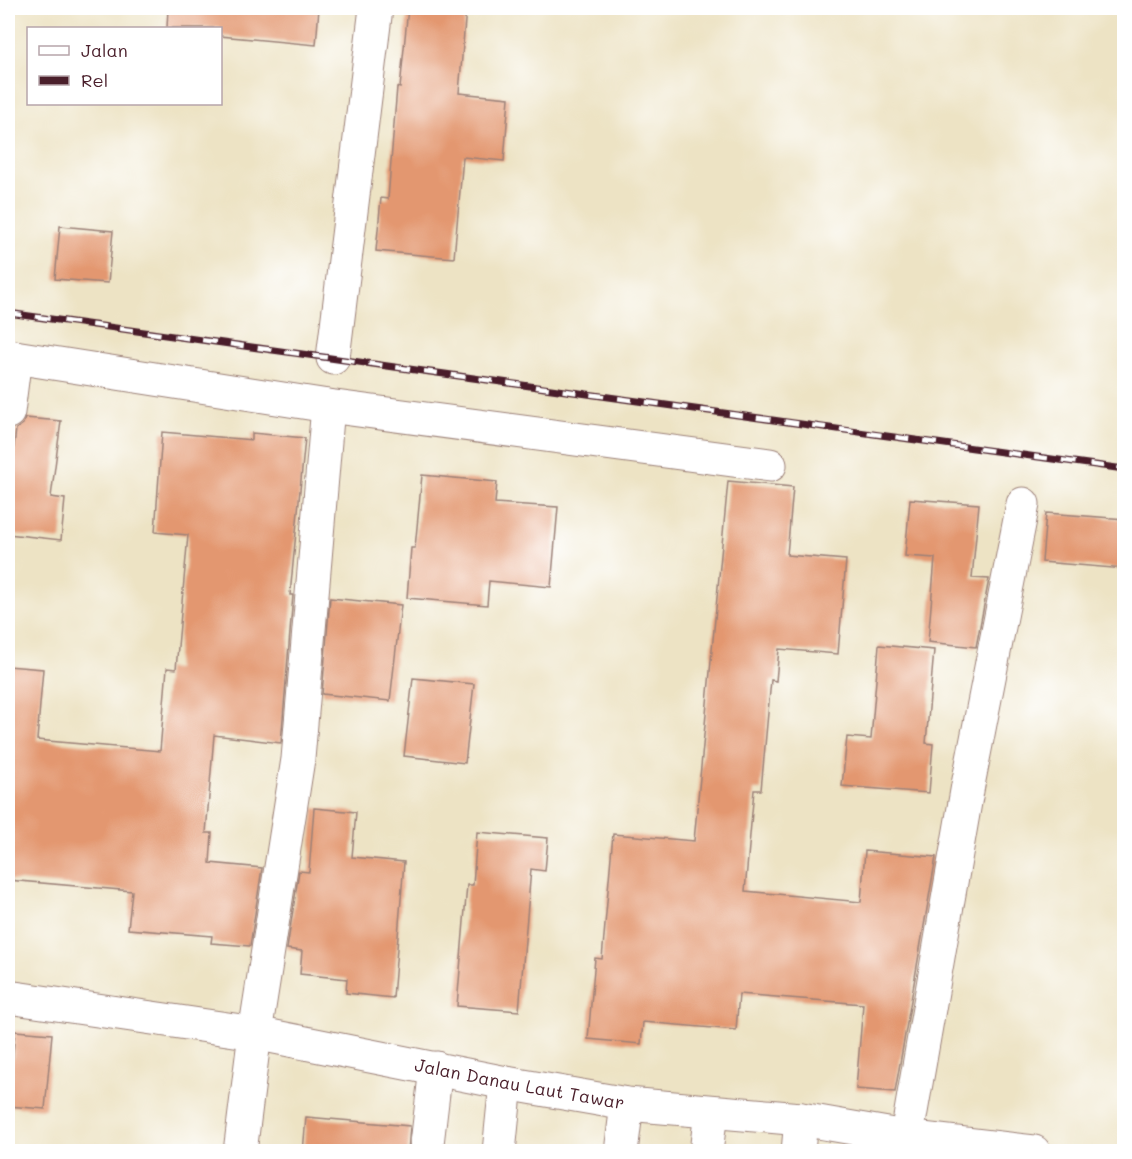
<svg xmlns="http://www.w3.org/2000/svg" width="1132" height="1159" viewBox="0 0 1132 1159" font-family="Mali,sans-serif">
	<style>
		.building { fill: #e39770 }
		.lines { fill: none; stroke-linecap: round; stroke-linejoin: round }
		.minor-casing { stroke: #9c8178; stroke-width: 35 }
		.minor { stroke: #fff; stroke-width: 33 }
		.rail-casing { stroke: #4a1f2b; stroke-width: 7 }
		.rail { stroke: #fff; stroke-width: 4.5; stroke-dasharray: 14; stroke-linecap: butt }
		.labels { text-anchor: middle; stroke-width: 4.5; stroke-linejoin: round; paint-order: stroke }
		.street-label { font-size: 18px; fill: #4a1f2b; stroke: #fff }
	</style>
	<rect width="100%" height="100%" fill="#fff"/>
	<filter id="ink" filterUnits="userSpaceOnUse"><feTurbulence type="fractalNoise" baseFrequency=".0167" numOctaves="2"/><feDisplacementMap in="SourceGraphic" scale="12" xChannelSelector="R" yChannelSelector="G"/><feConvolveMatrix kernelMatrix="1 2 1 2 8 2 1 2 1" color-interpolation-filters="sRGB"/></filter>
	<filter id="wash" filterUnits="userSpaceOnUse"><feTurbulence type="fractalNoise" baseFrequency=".008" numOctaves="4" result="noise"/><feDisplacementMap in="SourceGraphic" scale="24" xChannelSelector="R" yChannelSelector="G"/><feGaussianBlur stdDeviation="1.35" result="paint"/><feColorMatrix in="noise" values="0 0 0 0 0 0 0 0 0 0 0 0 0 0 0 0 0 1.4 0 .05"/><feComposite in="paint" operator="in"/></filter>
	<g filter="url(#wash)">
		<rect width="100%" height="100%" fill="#ede3c4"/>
		<g id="blocks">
			<g class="building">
				<path d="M168 8H319L316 45 220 36V28H167Z"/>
				<path d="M408 8H466L459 93 509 98 504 161 463 157 454 258 376 251 381 198 388 199 397 87 400 88Z"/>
				<path d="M60 226 113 231 108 283 55 279Z"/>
				<path d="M25 418 61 421 51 497 65 499 61 540 8 534V498L16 429 23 424Z"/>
				<path d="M162 432 252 440V433L305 438 290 595H293L281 743 214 735 206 833H212L210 863 262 868 250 946 211 943 212 936 128 929 132 891 8 880V666L43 669 37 740 160 751 167 668 176 669 188 535 155 532Z"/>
				<path d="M422 475 497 482 495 503 558 507 551 587 489 581 487 605 407 598 411 548H415Z"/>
				<path d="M728 481 793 487 787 555 846 560 838 654 779 649 776 681 771 680 761 790H754L745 891 861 902 865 851 936 857 895 1092 856 1089 863 1004 739 994 736 1030 643 1022 641 1044 588 1039 595 958 602 959 613 834 694 841Z"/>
				<path d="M910 499 979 504 972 578 989 579 976 647 928 642 935 558 905 556Z"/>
				<path d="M1046 513 1125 519V569L1042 562Z"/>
				<path d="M330 598 401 605 390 701 322 694Z"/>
				<path d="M879 645 934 650 926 743 933 744 929 793 842 786 847 737 871 739Z"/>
				<path d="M413 678 474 684 465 763 404 756Z"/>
				<path d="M314 808 356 812 352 857 404 862 393 998 346 993 347 979 300 974 302 951 287 949 299 871 309 872Z"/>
				<path d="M477 832 548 838 545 871 531 869 519 1011 457 1006 467 885H473Z"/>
				<path d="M15 1031 52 1034 45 1109 8 1106V1074H11Z"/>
				<path d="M306 1117 410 1126 408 1152H303Z"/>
			</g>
		</g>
	</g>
	<g filter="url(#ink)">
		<use href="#blocks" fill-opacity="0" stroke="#9c8178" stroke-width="1.5"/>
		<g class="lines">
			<defs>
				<g id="minor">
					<path d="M8 356 328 406 770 465"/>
					<path d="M333 358 376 8"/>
					<path d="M8 412 15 357"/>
					<path id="s1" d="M8 997 255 1033 506 1083 627 1104 801 1119 905 1137 1034 1152"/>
					<path d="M240 1152 255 1033 298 759 328 406"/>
					<path d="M426 1152 436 1068"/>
					<path d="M499 1152 506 1083"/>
					<path d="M621 1152 627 1104"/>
					<path d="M706 1152 711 1112"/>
					<path d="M798 1152 801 1119"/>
					<path d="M904 1152 968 785 1023 504"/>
				</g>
			</defs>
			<use href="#minor" class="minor-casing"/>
			<use href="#minor" class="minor"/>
			<defs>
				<path id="rail" d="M8 313 1124 469"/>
			</defs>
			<use href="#rail" class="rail-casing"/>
			<use href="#rail" class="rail"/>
		</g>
	</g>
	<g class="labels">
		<g class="street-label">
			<text dy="6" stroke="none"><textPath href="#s1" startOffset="519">Jalan Danau Laut Tawar</textPath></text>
		</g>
	</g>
	<rect width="1132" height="1159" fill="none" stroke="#fff" stroke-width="30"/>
	<rect x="27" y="27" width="195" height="78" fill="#ffffff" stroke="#b7a5aa" stroke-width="1.5"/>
	<rect x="39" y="46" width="30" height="9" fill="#ffffff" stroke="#b7a5aa" stroke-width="1.5"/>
	<text x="81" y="57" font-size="18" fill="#4a1f2b">Jalan</text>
	<rect x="39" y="76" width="30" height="9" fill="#4a1f2b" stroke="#b7a5aa" stroke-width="1.5"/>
	<text x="81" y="87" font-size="18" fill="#4a1f2b">Rel</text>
</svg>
